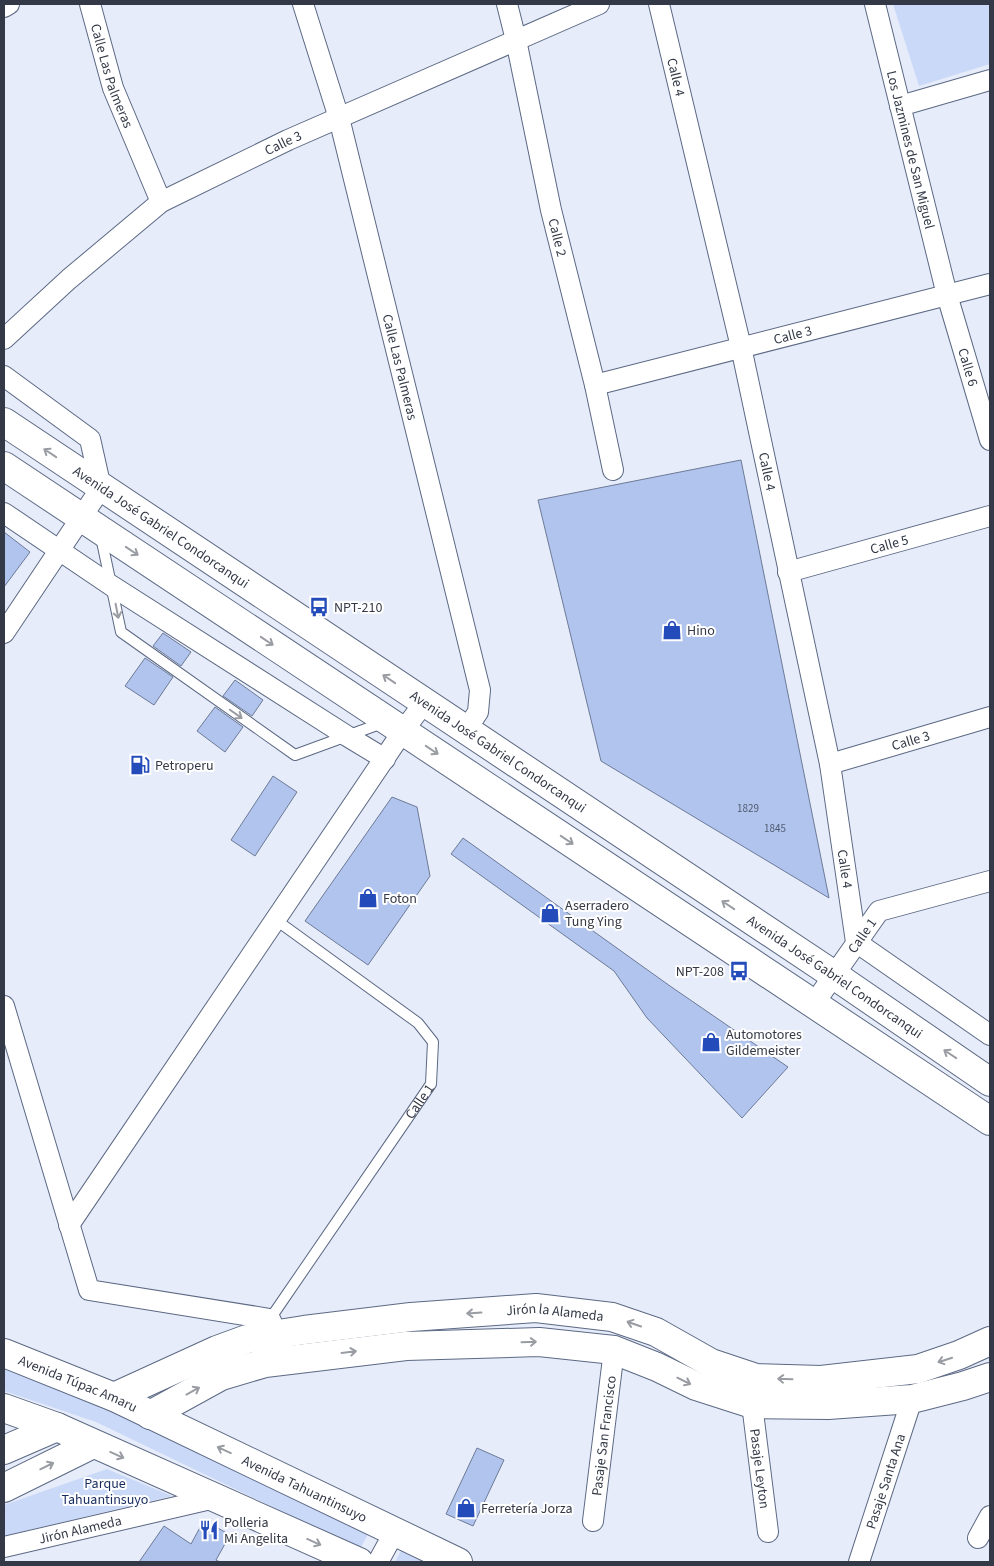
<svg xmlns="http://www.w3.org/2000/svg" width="994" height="1566" viewBox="0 0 994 1566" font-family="'Source Sans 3',sans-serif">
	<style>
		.green { fill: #cbd9f8 }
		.building { fill: #b0c4ee; stroke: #6d7a97 }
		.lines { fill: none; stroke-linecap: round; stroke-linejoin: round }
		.lane-casing { stroke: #5c6984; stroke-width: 12 }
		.street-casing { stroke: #5c6984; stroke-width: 22 }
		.secondary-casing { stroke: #5c6984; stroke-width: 30 }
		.primary-casing { stroke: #5c6984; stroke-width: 30 }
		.highway-casing { stroke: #5c6984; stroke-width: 30 }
		.lane { stroke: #fff; stroke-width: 10 }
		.street { stroke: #fff; stroke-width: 20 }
		.secondary { stroke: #fff; stroke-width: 28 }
		.primary { stroke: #fff; stroke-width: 28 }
		.highway { stroke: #fff; stroke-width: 28 }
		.oneway { stroke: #999ca2 }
		.labels { text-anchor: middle; stroke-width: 4; stroke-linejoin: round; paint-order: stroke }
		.number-label { font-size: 11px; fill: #525c70 }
		.street-label { font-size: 14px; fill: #333946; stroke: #fff }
		.poi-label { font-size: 14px; fill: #333946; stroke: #fff; text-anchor: start }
		.park-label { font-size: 14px; fill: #172b5e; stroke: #fff }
	</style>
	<rect width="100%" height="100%" fill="#e6ecf9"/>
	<g class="green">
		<path d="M893 4H990V64L919 86Z"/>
		<path d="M4 1365 104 1399 373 1525 360 1549 96 1422 4 1391Z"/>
		<path d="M107 1469 172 1496 4 1536V1505Z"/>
		<path d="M406 1541 451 1562H395Z"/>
	</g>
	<g class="building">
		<path d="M741 460 829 898 601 761 538 500Z"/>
		<path d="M4 532 30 552 4 587Z"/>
		<path d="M163 633 191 652 181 666 153 646Z"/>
		<path d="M145 658 173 677 154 705 125 686Z"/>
		<path d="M235 680 263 700 252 716 223 696Z"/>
		<path d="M215 707 243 727 225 752 197 731Z"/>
		<path d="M273 776 297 792 255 856 231 840Z"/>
		<path d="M392 797 417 807 430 876 368 965 305 921Z"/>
		<path d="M463 838 670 986 788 1067 742 1118 647 1018 614 971 451 854Z"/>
		<path d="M477 1448 504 1460 473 1526 446 1514Z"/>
		<path d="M204 1520 230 1535 216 1560 220 1562H139L164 1526 191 1544Z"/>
	</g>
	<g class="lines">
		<defs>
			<g id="lane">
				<path d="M101 537 121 632 295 755 385 722"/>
				<path id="s1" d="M270 1319 431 1084 433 1042 418 1023 276 920"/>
			</g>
			<g id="street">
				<path id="s2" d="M90 4 113 88 161 202"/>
				<path id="s3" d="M303 4 339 118 480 690 478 712 466 730"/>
				<path id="s4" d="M507 4 516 40 551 210 595 385 613 470"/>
				<path id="s5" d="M659 4 741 347 830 764 856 942 990 1035"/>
				<path id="s6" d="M875 4 947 295 990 440"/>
				<path d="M4 7 9 4"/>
				<path d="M900 106 990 80"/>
				<path id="s7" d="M4 339 69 279 161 202 288 140 599 4"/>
				<path d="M4 376 90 439 101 488 4 633"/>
				<path id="s8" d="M595 385 990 284"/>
				<path d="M4 513 112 586 347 736 385 759"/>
				<path id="s9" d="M788 572 990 516"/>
				<path id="s10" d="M830 764 990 717"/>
				<path id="s11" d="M813 1005 879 911 990 881"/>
				<path d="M4 1006 89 1290 270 1319 277 1334"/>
				<path d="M69 1225 403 731 424 703"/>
				<path id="s12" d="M752 1404 768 1532"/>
				<path id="s13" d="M593 1521 614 1350"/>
				<path d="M978 1538 990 1516"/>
				<path id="s14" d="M4 1547 215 1498"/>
				<path d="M378 1562 395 1531"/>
				<path id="s15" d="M859 1562 912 1399"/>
			</g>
			<g id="secondary">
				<path id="s16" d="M4 1353 114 1397 458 1562"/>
				<path d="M4 1408 57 1427 359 1562"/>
			</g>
			<g id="primary">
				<path id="s17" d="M114 1397 217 1350 247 1339 304 1330 411 1317 536 1308 612 1317 656 1332 711 1363 756 1378 821 1380 918 1369 959 1355 990 1341"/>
				<path d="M150 1415 221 1376 265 1363 406 1346 539 1342 614 1350 657 1367 696 1386 752 1404 828 1405 912 1399 963 1386 990 1377"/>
				<path d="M4 1450 57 1427"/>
				<path d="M4 1488 93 1444"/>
			</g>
			<g id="highway">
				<path id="s18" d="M4 422 834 975 990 1082"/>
				<path d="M4 466 990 1121"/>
			</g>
		</defs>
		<use href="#lane" class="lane-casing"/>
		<use href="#street" class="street-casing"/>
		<use href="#secondary" class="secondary-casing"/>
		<use href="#primary" class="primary-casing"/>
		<use href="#highway" class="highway-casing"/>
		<use href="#lane" class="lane"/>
		<use href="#street" class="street"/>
		<use href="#secondary" class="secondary"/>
		<use href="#primary" class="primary"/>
		<use href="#highway" class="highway"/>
	</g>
	<defs><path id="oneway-shaft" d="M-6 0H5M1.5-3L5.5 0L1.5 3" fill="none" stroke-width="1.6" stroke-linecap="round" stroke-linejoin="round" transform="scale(1.25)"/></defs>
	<g class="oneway">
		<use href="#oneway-shaft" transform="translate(50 453) rotate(-146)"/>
		<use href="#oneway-shaft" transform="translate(132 551) rotate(34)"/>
		<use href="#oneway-shaft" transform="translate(117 611) rotate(79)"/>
		<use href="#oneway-shaft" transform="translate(267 641) rotate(34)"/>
		<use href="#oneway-shaft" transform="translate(389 679) rotate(-146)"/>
		<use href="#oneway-shaft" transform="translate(236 714) rotate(35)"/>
		<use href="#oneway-shaft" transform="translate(432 750) rotate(34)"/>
		<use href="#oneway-shaft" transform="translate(567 840) rotate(34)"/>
		<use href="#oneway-shaft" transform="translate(728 905) rotate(-146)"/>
		<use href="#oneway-shaft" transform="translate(950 1054) rotate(-146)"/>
		<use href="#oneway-shaft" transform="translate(474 1313) rotate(176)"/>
		<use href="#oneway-shaft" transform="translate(634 1324) rotate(-161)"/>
		<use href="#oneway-shaft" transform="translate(529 1342) rotate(-2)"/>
		<use href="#oneway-shaft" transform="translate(349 1352) rotate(-7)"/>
		<use href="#oneway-shaft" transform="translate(945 1360) rotate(162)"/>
		<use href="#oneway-shaft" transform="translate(785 1379) rotate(-178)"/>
		<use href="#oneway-shaft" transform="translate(684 1381) rotate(26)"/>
		<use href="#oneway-shaft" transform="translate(193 1391) rotate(-29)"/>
		<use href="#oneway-shaft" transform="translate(224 1450) rotate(-155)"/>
		<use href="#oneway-shaft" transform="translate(117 1455) rotate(24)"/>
		<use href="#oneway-shaft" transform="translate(47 1466) rotate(-26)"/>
		<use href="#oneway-shaft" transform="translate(314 1542) rotate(24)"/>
	</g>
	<defs>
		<symbol id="bus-bare" viewBox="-9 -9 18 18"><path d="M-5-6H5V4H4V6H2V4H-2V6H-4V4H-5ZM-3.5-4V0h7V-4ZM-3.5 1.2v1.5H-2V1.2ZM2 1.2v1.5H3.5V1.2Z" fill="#244bba" stroke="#fff" stroke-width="2.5" paint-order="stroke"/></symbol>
		<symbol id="shop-bare" viewBox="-9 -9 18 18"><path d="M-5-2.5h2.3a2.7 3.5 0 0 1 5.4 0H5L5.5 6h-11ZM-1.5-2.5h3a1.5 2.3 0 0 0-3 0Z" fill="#244bba" stroke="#fff" stroke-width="2.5" paint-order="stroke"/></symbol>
		<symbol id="fuel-bare" viewBox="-9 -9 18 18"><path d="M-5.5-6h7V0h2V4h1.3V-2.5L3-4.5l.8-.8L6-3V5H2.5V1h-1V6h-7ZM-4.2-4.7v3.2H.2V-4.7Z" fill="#244bba" stroke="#fff" stroke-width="2.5" paint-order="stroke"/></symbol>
		<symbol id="restaurant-bare" viewBox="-9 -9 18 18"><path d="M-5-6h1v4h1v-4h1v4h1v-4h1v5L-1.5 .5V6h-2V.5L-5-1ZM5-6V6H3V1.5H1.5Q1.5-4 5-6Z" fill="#244bba" stroke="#fff" stroke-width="2.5" paint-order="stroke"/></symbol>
	</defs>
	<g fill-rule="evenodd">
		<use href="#bus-bare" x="305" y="593" width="28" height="28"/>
		<use href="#shop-bare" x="658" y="616" width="28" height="28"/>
		<use href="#fuel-bare" x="126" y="751" width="28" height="28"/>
		<use href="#shop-bare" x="354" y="884" width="28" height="28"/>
		<use href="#shop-bare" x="536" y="899" width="28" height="28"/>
		<use href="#bus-bare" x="725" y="957" width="28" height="28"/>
		<use href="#shop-bare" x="697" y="1028" width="28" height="28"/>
		<use href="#shop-bare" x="452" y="1494" width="28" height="28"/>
		<use href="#restaurant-bare" x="195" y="1516" width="28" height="28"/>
	</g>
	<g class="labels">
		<g class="number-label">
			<text x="748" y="812">1829</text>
			<text x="775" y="832">1845</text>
		</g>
		<g class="street-label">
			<text dy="5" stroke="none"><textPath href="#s2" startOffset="75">Calle Las Palmeras</textPath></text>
			<text dy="5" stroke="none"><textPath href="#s5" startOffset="75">Calle 4</textPath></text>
			<text dy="5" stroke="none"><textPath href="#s7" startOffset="344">Calle 3</textPath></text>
			<text dy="5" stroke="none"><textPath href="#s6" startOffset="150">Los Jazmines de San Miguel</textPath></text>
			<text dy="5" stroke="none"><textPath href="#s4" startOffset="239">Calle 2</textPath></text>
			<text dy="5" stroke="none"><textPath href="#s8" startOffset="204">Calle 3</textPath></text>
			<text dy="5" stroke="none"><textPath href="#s3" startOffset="376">Calle Las Palmeras</textPath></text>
			<text dy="5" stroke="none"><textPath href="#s6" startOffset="375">Calle 6</textPath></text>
			<text dy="5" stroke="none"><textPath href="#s5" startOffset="480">Calle 4</textPath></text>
			<text dy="5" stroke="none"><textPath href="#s18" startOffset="189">Avenida José Gabriel Condorcanqui</textPath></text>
			<text dy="5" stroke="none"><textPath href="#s9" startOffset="105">Calle 5</textPath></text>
			<text dy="5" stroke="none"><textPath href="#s10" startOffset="84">Calle 3</textPath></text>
			<text dy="5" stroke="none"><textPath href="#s18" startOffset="594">Avenida José Gabriel Condorcanqui</textPath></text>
			<text dy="5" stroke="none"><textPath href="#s5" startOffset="885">Calle 4</textPath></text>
			<text dy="5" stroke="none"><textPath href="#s11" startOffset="85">Calle 1</textPath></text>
			<text dy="5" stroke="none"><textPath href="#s18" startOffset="999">Avenida José Gabriel Condorcanqui</textPath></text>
			<text dy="5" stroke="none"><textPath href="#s1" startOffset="264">Calle 1</textPath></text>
			<text dy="5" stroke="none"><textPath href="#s17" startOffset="455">Jirón la Alameda</textPath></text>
			<text dy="5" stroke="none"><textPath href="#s16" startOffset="80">Avenida Túpac Amaru</textPath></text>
			<text dy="5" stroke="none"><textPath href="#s13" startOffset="86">Pasaje San Francisco</textPath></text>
			<text dy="5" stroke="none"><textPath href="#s12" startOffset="65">Pasaje Leyton</textPath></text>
			<text dy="5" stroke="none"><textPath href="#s15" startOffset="85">Pasaje Santa Ana</textPath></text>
			<text dy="5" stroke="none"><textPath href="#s16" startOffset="330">Avenida Tahuantinsuyo</textPath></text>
			<text dy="5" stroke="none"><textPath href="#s14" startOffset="78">Jirón Alameda</textPath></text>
		</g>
		<g class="poi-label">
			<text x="334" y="612">NPT-210</text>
			<text x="687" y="635">Hino</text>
			<text x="155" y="770">Petroperu</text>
			<text x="383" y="903">Foton</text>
			<text x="565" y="910">Aserradero<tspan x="565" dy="16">Tung Ying</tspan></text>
			<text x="724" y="976" text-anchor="end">NPT-208</text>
			<text x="726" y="1039">Automotores<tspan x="726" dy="16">Gildemeister</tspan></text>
			<text x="481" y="1513">Ferretería Jorza</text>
			<text x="224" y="1527">Polleria<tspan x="224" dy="16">Mi Angelita</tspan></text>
		</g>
		<g class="park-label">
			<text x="105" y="1488">Parque<tspan x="105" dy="16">Tahuantinsuyo</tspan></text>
		</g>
	</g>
	<rect width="994" height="1566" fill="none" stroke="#333946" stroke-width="10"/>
</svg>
